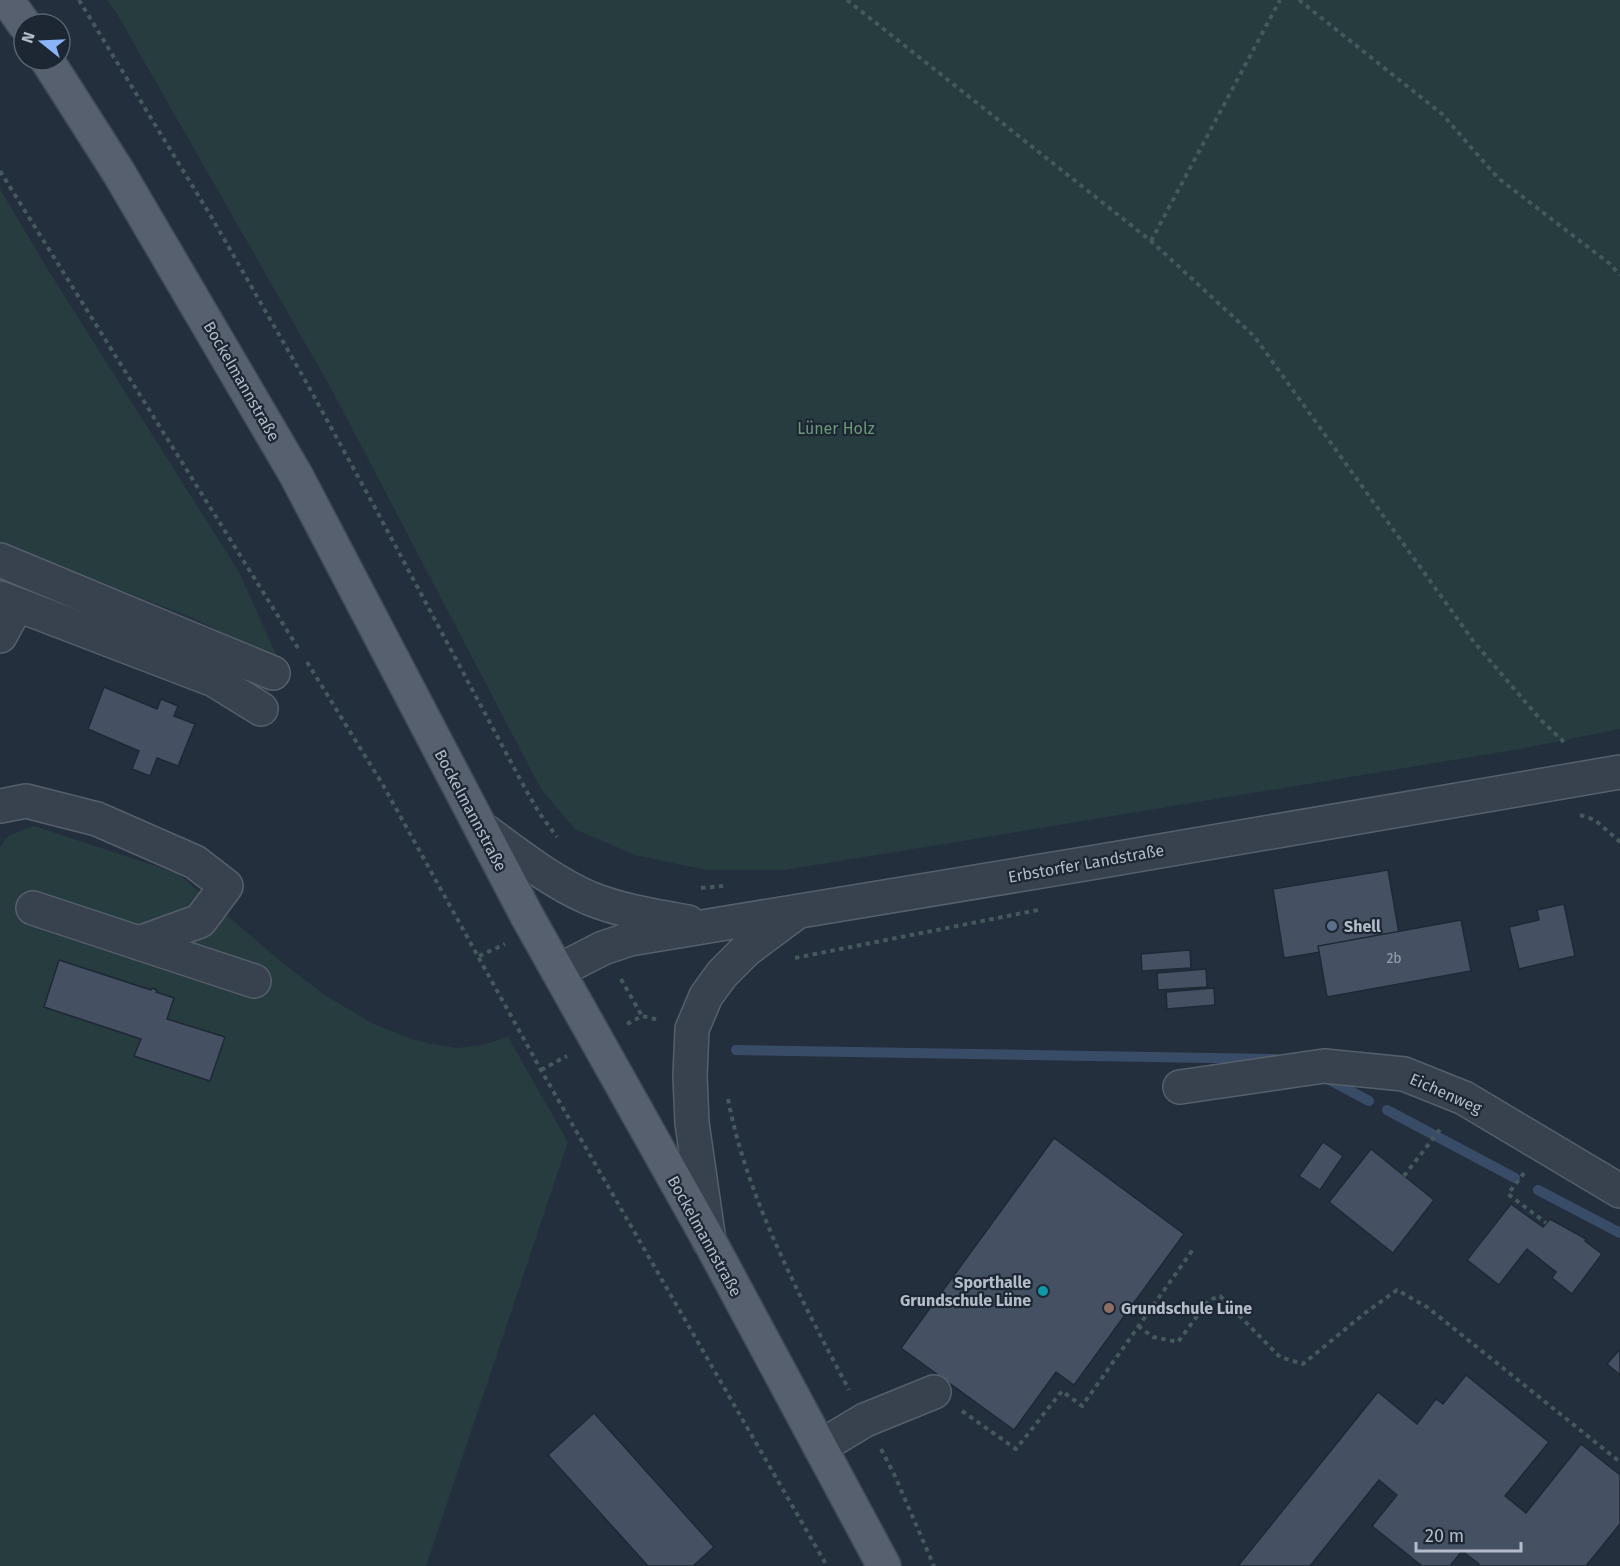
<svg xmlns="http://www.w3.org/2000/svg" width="1620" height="1566" viewBox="0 0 1620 1566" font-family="'Fira Sans',sans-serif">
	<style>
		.green { fill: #263c3f }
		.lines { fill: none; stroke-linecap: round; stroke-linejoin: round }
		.stream { stroke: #394c67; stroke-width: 10 }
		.building { fill: #455162; stroke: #1f2835; stroke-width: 1.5 }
		.minor-casing { stroke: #565f6c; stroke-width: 36 }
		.major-casing { stroke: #414a57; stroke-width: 36 }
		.path { stroke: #44595c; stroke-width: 4; stroke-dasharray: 4.5 4.5; stroke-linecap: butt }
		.minor { stroke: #38414e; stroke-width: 33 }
		.major { stroke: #56606e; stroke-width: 33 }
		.service-dot { fill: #5c6f8a; stroke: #1d2633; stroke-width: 2 }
		.culture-dot { fill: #0f9aa8; stroke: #1d2633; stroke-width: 2 }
		.education-dot { fill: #8d6e63; stroke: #1d2633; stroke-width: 2 }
		.labels { text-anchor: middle; stroke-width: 4.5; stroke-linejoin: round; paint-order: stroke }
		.number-label { font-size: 14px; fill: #98a1af }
		.street-label { font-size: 16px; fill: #b4bcc9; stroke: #1d2633 }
		.park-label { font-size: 16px; fill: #6b9a76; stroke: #1d2633 }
		.poi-label { font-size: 16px; font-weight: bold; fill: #b4bcc9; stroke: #1d2633; text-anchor: start }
	</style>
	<rect width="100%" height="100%" fill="#242f3e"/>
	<g class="green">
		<path d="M107 0H1620V729L1520 749 785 870H706L635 855 575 829 541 789 332 390 117 14Z"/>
		<path d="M0 189 48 270 239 572 279 661 195 619 0 543Z"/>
		<path d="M34 826 177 873 284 964 326 996 372 1023 405 1037 431 1044 457 1048 483 1045 508 1037 568 1142 426 1566H0V847L8 836Z"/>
	</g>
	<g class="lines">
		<g class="stream">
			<path d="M736 1050 1275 1059"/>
			<path d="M1324 1077 1369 1101"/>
			<path d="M1387 1110 1515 1178"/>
			<path d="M1538 1190 1620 1233"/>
		</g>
	</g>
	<g class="building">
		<path d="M104 687 157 709 161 699 178 706 174 716 195 724 178 766 157 758 150 776 132 769 139 751 88 729Z"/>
		<path d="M1388 870 1400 939 1284 958 1273 889Z"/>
		<path d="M1564 904 1575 956 1519 969 1509 927 1539 920 1537 910Z"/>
		<path d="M1461 920 1471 971 1327 997 1318 946Z"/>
		<path d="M1190 950 1191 968 1142 971 1141 954Z"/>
		<path d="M59 960 151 990 152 988 157 990 156 992 174 998 167 1019 225 1037 210 1081 134 1056 141 1039 44 1007Z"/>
		<path d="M1206 969 1207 987 1158 990 1157 973Z"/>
		<path d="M1214 988 1215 1005 1167 1009 1166 992Z"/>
		<path d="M1054 1138 1184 1234 1074 1385 1056 1372 1014 1430 901 1348Z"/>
		<path d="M1323 1142 1343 1156 1320 1190 1299 1176Z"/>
		<path d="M1371 1149 1434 1200 1393 1253 1329 1202Z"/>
		<path d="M1511 1204 1543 1227 1550 1219 1586 1239 1585 1241 1602 1254 1572 1294 1552 1278 1556 1272 1527 1249 1499 1285 1467 1260Z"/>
		<path d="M1620 1349V1375L1607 1364Z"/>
		<path d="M1466 1375 1549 1442 1505 1496 1526 1513 1581 1444 1620 1475V1524L1586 1566H1478L1479 1564 1462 1551 1450 1566H1422L1372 1526 1397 1495 1379 1480 1310 1566H1238L1378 1392 1417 1424 1436 1399 1443 1404Z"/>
		<path d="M594 1413 714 1547 693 1566H648L548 1455Z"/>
	</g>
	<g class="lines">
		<defs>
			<g id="minor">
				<path d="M0 560 273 673"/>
				<path d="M0 598 214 680 261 709"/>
				<path d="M0 636 17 605"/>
				<path d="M0 806 26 801 97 819 195 862 226 886 200 921 139 943"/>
				<path d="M481 828C516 853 550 881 589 898 621 911 654 916 688 922"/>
				<path d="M33 908 254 981"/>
				<path d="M558 971 603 948 630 939 1102 861 1620 772"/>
				<path d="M1180 1087 1324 1066 1404 1074 1464 1098 1620 1191"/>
				<path d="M709 1241 692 1123 690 1076 692 1029 706 996 722 974 746 950 793 915"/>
				<path d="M820 1447 865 1420 934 1392"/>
			</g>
			<g id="major">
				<path d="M7 0 24 24"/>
				<path d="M47 60 119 173 296 475 527 916 710 1242 884 1566"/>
			</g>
		</defs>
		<use href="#minor" class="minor-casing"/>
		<use href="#major" class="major-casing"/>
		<g class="path">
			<path d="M79 0 212 218 305 380 373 504 527 792 540 814 557 837"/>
			<path d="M847 0 1151 241 1254 336 1474 642 1540 719 1567 745"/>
			<path d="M1299 0 1442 114 1498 178 1610 264 1620 275"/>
			<path d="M0 171 298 648"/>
			<path d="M1151 241 1280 0"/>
			<path d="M307 662 383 785 541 1070 827 1566"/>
			<path d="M1580 815 1595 820 1620 842"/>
			<path d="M701 888 723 886"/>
			<path d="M479 956 505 944"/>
			<path d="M795 958 1038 910"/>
			<path d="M621 979 642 1016"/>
			<path d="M627 1024 642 1016 659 1020"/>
			<path d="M541 1070 567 1056"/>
			<path d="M728 1099C747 1199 801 1299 849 1390"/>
			<path d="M1524 1173 1508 1194 1546 1223"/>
			<path d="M1404 1176 1442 1127"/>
			<path d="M1138 1326 1153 1337 1178 1342 1209 1300 1220 1296 1280 1357 1303 1364 1365 1313 1397 1290 1427 1307 1620 1462"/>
			<path d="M962 1411 1016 1449 1062 1391 1082 1406 1194 1248"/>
			<path d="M881 1449 894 1474 934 1566"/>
		</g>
		<use href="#minor" class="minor"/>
		<use href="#major" class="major"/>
	</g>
	<circle class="service-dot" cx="1332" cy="926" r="6"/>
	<circle class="culture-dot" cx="1043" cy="1291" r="6"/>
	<circle class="education-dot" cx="1109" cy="1308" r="6"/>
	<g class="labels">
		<g class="number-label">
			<text x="1394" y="963">2b</text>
		</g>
		<g class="street-label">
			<text transform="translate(242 381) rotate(60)" y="6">Bockelmannstraße</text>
			<text transform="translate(471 810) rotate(62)" y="6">Bockelmannstraße</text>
			<text transform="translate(1086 863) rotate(-10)" y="6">Erbstorfer Landstraße</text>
			<text transform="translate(1446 1093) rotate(24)" y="6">Eichenweg</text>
			<text transform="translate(705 1236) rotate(61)" y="6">Bockelmannstraße</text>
		</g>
		<g class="park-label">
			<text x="836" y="434">Lüner Holz</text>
		</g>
		<g class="poi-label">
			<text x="1344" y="932">Shell</text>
			<text x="1031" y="1288" text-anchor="end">Sporthalle<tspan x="1031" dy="18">Grundschule Lüne</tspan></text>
			<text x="1121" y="1314">Grundschule Lüne</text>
		</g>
	</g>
	<g transform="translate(42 42) rotate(288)"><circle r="28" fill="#1d2633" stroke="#59626f" stroke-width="1.5"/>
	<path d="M0-4.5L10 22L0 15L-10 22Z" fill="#8ab4f8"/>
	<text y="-9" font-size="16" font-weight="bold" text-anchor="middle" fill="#b4bcc9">N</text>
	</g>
	<path d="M1416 1542v9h105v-9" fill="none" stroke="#b4bcc9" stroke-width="3"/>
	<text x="1425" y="1542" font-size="18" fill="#b4bcc9" stroke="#1d2633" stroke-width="4.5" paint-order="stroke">20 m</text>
</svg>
